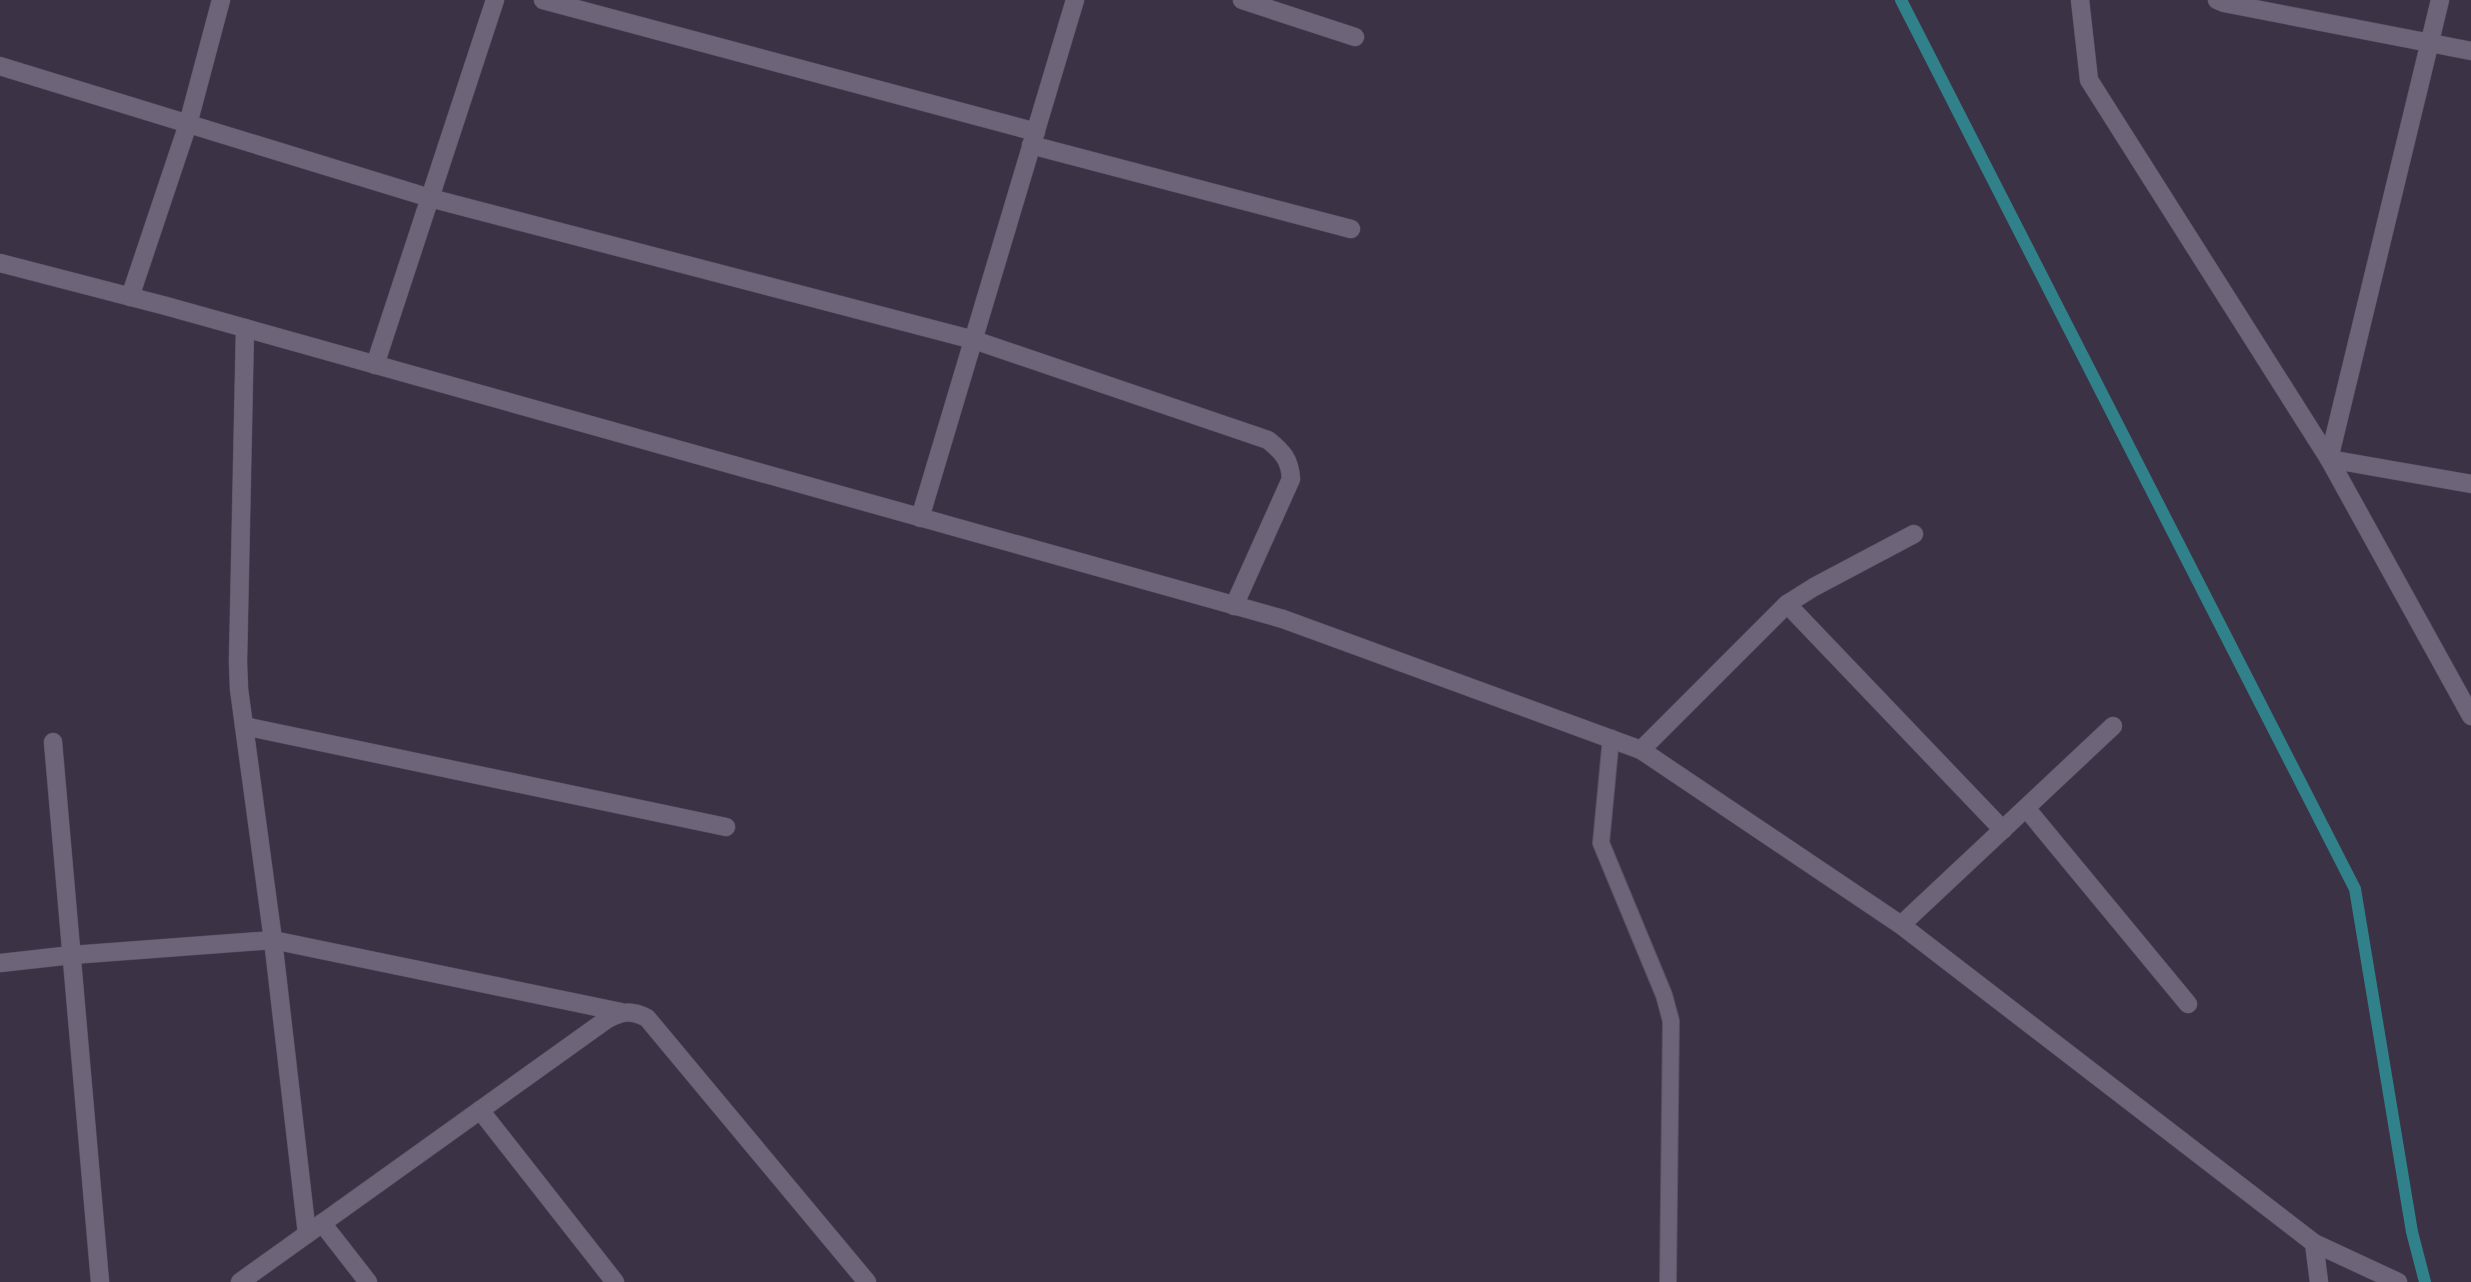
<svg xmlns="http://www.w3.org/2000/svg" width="2471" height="1282" viewBox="0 0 2471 1282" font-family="Helvetica,sans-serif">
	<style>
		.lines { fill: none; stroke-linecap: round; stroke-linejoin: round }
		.stream { stroke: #31818b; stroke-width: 12 }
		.lane-casing { stroke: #585061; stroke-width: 18 }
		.street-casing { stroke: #585061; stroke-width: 19 }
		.secondary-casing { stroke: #585061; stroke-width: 19 }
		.lane { stroke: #6e647a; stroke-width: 16 }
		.street { stroke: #6e647a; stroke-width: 18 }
		.secondary { stroke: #6e647a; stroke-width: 18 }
	</style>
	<rect width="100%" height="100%" fill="#3b3246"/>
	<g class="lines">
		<path class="stream" d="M1901 0 2355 889 2412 1232 2425 1282"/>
		<defs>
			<path id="lane" d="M1611 738 1601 843 1664 995 1671 1021 1668 1282"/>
			<g id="street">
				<path d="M543 0 1036 132"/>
				<path d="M1242 0 1355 37"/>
				<path d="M2080 0 2089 80 2329 459 2471 716"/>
				<path d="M2217 0 2224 3 2471 51"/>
				<path d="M2440 0 2329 459 2471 484"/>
				<path d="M0 66 430 198 974 340 1268 440C1283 452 1290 460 1291 479L1234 606"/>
				<path d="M1031 145 1351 229"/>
				<path d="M130 297 188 124 221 0"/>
				<path d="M245 328 238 662 239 689 273 940 307 1234"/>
				<path d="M375 365 495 0"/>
				<path d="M920 518 1075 0"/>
				<path d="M1787 604 2003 830"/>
				<path d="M244 726 726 827"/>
				<path d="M53 742 100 1282"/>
				<path d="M1641 750 1787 604 1814 587 1914 534"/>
				<path d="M2026 808 2188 1004"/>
				<path d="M1901 925 2113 726"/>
				<path d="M0 963 72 955 273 940 621 1012"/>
				<path d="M480 1110 615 1282"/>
				<path d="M322 1223 368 1282"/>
				<path d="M2314 1243 2319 1282"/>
				<path d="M240 1282 606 1020C622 1011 631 1010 647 1018L867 1282"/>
			</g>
			<path id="secondary" d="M0 263 166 306 1283 619 1641 750 1901 925 2314 1243 2398 1282"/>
		</defs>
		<use href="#lane" class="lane-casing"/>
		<use href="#street" class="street-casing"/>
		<use href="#secondary" class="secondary-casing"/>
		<use href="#lane" class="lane"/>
		<use href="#street" class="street"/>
		<use href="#secondary" class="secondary"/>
	</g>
</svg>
